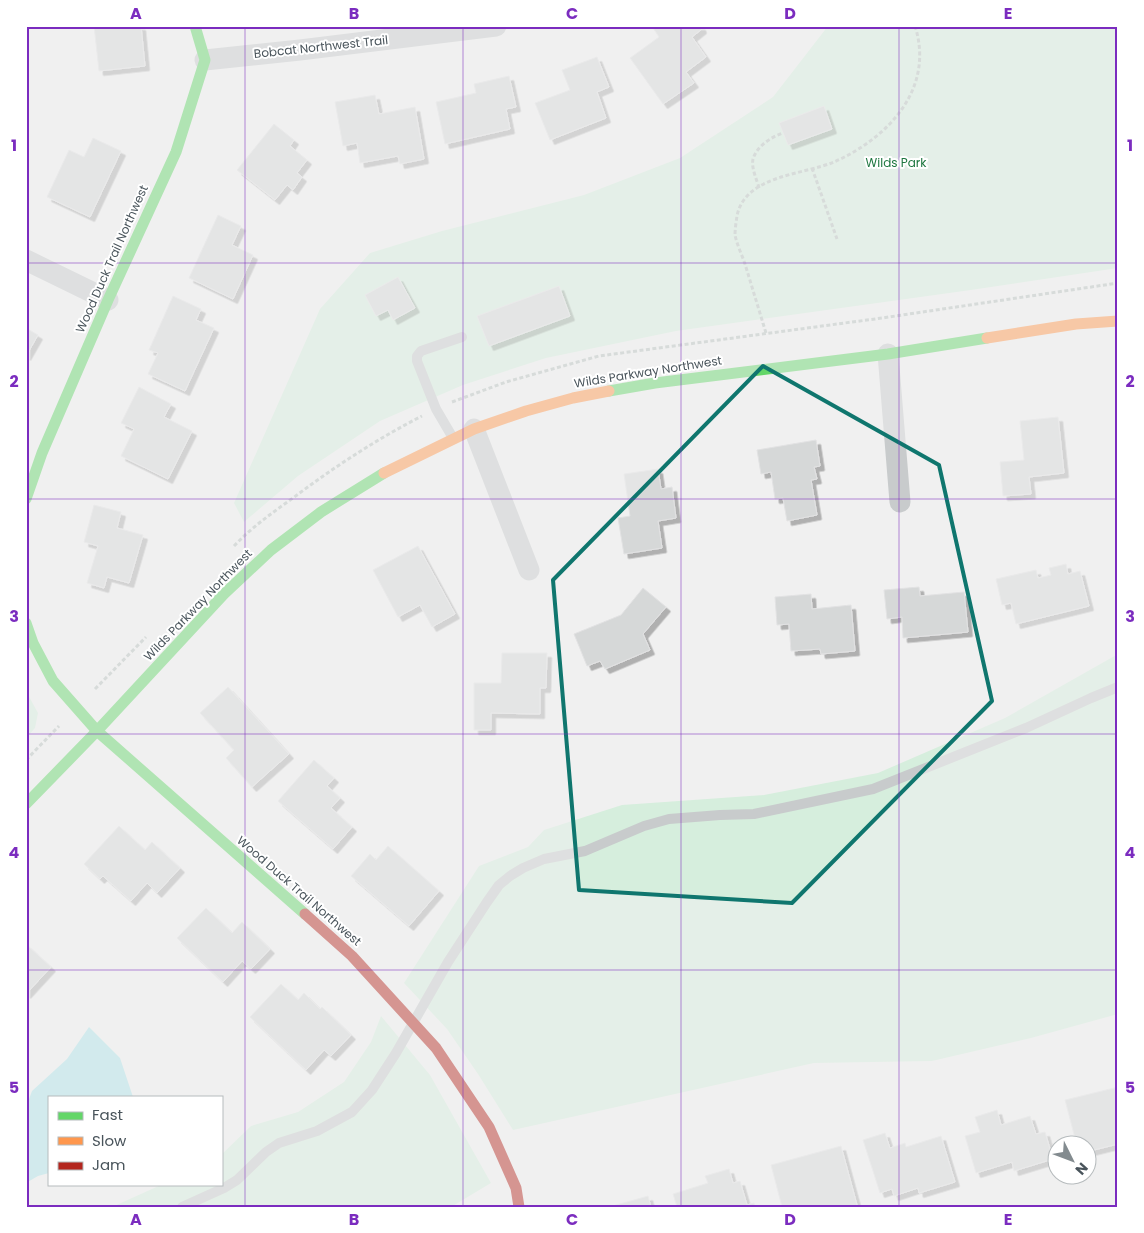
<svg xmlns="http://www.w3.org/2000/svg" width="1144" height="1233" viewBox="0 0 1144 1233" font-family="Poppins,sans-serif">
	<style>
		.green { fill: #d6eedd }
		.water { fill: #aee3e8 }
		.building { fill: #d6d8d8; stroke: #e2e2e3; filter: url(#shadow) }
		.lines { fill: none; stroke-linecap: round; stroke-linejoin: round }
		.path { stroke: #b8c2be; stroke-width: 3; stroke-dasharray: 4 2.5; stroke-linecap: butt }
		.lane { stroke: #c8cbcc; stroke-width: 10 }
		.street { stroke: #c8cbcc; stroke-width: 21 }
		.fast { stroke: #63d668; stroke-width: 11 }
		.slow { stroke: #ff974d; stroke-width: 11 }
		.jam { stroke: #b3261e; stroke-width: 11 }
		.marked { fill: none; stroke: #0f766e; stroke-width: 4; stroke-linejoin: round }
		.grid { fill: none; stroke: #7b2cbf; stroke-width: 1; stroke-opacity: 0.55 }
		.labels { text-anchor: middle; stroke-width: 4; stroke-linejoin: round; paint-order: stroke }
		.street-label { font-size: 12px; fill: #49545b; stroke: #fff }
		.park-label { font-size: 12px; fill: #1e7740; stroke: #fff }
		.neatline { fill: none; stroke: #7b2cbf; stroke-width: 2 }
		.grid-label { font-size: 16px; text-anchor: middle; font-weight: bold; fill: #7b2cbf }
	</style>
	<defs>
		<filter id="shadow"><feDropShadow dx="4.5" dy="4.5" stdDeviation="0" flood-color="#0004"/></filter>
	</defs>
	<rect width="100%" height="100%" fill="#f0f0f0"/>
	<g class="green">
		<path d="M828 26H1118V268L971 290 676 331 546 358 463 385 380 421 298 476 244 522 234 503 320 309 370 253 442 231 584 195 680 158 773 97Z"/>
		<path d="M1118 654V1014L1031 1038 932 1061 814 1063 513 1130 478 1074 447 1029 404 983 479 866 528 847 544 830 622 805 764 795 878 773 1005 718Z"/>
		<path d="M26 691 38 713 35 728 26 738Z"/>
		<path d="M381 1016 430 1075 491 1183 451 1207H112L163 1184H221V1155L251 1126 298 1112 344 1082 371 1042Z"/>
	</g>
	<path class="water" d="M89 1027 120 1058 133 1097H49V1173L38 1176 26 1183V1107L32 1091 67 1059Z"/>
	<g class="building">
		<path d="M94 26H141L145 66 99 71Z"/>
		<path d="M656 26H701L702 29 692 37 706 57 686 72 694 83 663 104 630 58 659 37 653 28Z"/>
		<path d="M597 57 609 87 597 92 606 118 550 140 535 103 570 90 562 70Z"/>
		<path d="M509 76 516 107 506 109 510 129 445 144 436 102 476 93 474 84Z"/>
		<path d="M375 95 379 114 415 107 424 159 400 164 398 156 360 163 357 143 343 146 335 102Z"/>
		<path d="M824 106 832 129 788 145 779 123Z"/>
		<path d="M274 124 294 140 290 146 307 160 297 173 302 177 293 190 287 185 275 200 237 170Z"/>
		<path d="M93 138 121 151 90 217 47 197 69 150 84 157Z"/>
		<path d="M218 215 241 226 232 245 253 255 233 299 189 278Z"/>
		<path d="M398 277 415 308 393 320 388 310 376 316 365 295Z"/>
		<path d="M559 286 570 316 489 346 477 316Z"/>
		<path d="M173 296 201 309 196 320 214 328 185 391 148 374 158 353 149 350Z"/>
		<path d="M26 328 38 335 26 356Z"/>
		<path d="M139 387 171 404 164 417 192 431 168 479 121 456 134 429 121 423Z"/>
		<path d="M1058 417 1064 473 1029 477 1031 494 1003 496 1000 462 1024 460 1020 421Z"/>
		<path d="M816 440 820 466 814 467 817 479 811 480 817 515 787 521 783 498 775 499 771 472 761 474 757 450Z"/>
		<path d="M658 469 661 489 672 487 676 518 658 521 662 548 624 554 618 518 630 516 624 474Z"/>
		<path d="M94 505 121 512 117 528 143 535 129 583 107 577 104 588 87 583 98 546 84 542Z"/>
		<path d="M418 546 455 614 432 627 420 605 398 617 373 570Z"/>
		<path d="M1066 564 1068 574 1080 571 1089 606 1016 624 1011 603 1002 605 996 579 1036 570 1038 578 1051 575 1049 568Z"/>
		<path d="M919 587 920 596 964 592 968 632 903 638 902 617 887 619 884 590Z"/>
		<path d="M643 588 666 607 643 634 650 650 605 669 600 661 587 666 574 634 621 615Z"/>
		<path d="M811 594 812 609 851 605 855 651 821 654 820 649 791 651 789 624 777 625 775 597Z"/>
		<path d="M502 653H547L546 688H540V714L491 713V730H474V683H501Z"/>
		<path d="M228 687 289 754 252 787 226 758 234 750 200 713Z"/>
		<path d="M314 760 334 778 327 786 340 798 331 808 352 827 333 849 278 801Z"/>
		<path d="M119 826 145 850 152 842 180 868 157 893 147 883 131 901 103 876 100 879 84 864Z"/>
		<path d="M388 846 439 891 409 926 351 876 370 854 376 860Z"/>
		<path d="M206 908 232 933 242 922 270 949 251 969 242 961 223 982 177 938Z"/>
		<path d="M26 944 51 967 26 994Z"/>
		<path d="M281 984 298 1000 304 993 320 1009 322 1007 351 1035 331 1056 324 1050 306 1070 250 1017Z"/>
		<path d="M1118 1087V1144L1086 1152V1146H1077L1065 1100Z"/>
		<path d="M997 1110 1001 1125 1030 1116 1036 1134 1045 1132 1053 1159 1014 1171 1012 1162 976 1173 965 1136 980 1132 975 1117Z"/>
		<path d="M885 1133 890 1148 905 1143 906 1147 941 1136 955 1182 919 1193 918 1188 894 1196 892 1189 880 1193 863 1140Z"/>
		<path d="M841 1146 857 1205 851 1207H782L771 1165Z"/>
		<path d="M729 1169 733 1183 740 1181 747 1205 754 1203 755 1207H677L673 1194 708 1183 705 1176Z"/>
		<path d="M648 1196 651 1207H609Z"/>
	</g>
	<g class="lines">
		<g class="path">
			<path d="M812 168 837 239"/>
			<path d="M759 188C757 180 751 168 753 159 757 146 771 137 783 133"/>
			<path d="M766 333C759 310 752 287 745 264 742 255 737 245 735 235 735 230 736 222 737 216 745 175 803 175 834 162 888 138 935 89 915 26"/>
			<path d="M452 402 506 382 599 356 882 318 1118 283"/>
			<path d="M234 546C252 527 272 513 293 498 334 467 377 439 422 416"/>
			<path d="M95 689 146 637"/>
			<path d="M26 760 59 726"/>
		</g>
		<g class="lane">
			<path d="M453 438 436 409 417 361V356L421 351 462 337"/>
			<path d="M182 1207 224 1188 237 1180 266 1152 279 1143 317 1131 352 1112 372 1090 396 1053 448 962 487 902 499 885 510 876 523 868 544 859 585 851 644 826 669 819 720 815 754 814 873 789 1026 728 1091 698 1118 687"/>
		</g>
		<g class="street">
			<path d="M205 60 300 50 496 26"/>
			<path d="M26 260 108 300"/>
			<path d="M888 354 900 502"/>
			<path d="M474 429 529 570"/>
		</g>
		<g class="fast">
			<path d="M609 391 655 383 888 354 987 338"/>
			<path d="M26 499 42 453 108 300 176 152 205 60 195 26"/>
			<path d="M26 623 33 643 53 681 97 731 305 914"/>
			<path d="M26 804 97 731 224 594 271 550 321 512 384 473"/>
		</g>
		<g class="slow">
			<path d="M987 338 1076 324 1118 321"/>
			<path d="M384 473 474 429 526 411 573 398 609 391"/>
		</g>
		<path class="jam" d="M305 914 352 956 436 1048 489 1127 516 1188 519 1207"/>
	</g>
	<path d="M0 0H1144V1233H0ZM763 366 939 465 992 701 792 903 579 890 553 580Z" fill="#f0f0f0" fill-opacity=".55" fill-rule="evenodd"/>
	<path class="marked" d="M763 366 939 465 992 701 792 903 579 890 553 580Z"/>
	<path class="grid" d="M245 26V1207M463 26V1207M681 26V1207M899 26V1207M26 263H1118M26 499H1118M26 734H1118M26 970H1118"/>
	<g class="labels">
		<g class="street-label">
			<text transform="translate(321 47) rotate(-6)" y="4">Bobcat Northwest Trail</text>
			<text transform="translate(112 259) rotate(-66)" y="4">Wood Duck Trail Northwest</text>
			<text transform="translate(648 372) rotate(-9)" y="4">Wilds Parkway Northwest</text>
			<text transform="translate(198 605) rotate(-46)" y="4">Wilds Parkway Northwest</text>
			<text transform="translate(299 891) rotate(41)" y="4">Wood Duck Trail Northwest</text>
		</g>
		<g class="park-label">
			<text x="896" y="167">Wilds Park</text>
		</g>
	</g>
	<rect width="1144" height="1233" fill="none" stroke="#ffffff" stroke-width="55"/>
	<rect x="48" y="1096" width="175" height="90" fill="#ffffff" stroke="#b6bbbd"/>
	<rect x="58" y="1112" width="25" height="8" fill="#63d668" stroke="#b6bbbd"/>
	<text x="92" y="1120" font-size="15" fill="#49545b">Fast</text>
	<rect x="58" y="1137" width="25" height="8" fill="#ff974d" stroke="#b6bbbd"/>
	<text x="92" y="1146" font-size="15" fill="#49545b">Slow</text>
	<rect x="58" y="1162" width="25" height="8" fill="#b3261e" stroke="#b6bbbd"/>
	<text x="92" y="1170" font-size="15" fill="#49545b">Jam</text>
	<g transform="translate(1072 1160) rotate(132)"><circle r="24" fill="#ffffff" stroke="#b6bbbd"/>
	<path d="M0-4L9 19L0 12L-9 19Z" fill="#838b8f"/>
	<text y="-8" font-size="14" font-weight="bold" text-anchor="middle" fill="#49545b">N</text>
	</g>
	<rect x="28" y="28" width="1088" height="1178" class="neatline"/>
	<g class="grid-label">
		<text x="136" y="19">A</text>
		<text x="354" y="19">B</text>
		<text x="572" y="19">C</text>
		<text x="790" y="19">D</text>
		<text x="1008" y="19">E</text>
		<text x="14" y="151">1</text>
		<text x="1130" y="151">1</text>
		<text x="14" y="387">2</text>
		<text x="1130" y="387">2</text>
		<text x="14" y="622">3</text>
		<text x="1130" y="622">3</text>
		<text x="14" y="858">4</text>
		<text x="1130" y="858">4</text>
		<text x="14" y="1093">5</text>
		<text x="1130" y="1093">5</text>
		<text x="136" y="1225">A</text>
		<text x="354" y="1225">B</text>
		<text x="572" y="1225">C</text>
		<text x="790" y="1225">D</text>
		<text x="1008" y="1225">E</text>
	</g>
</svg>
